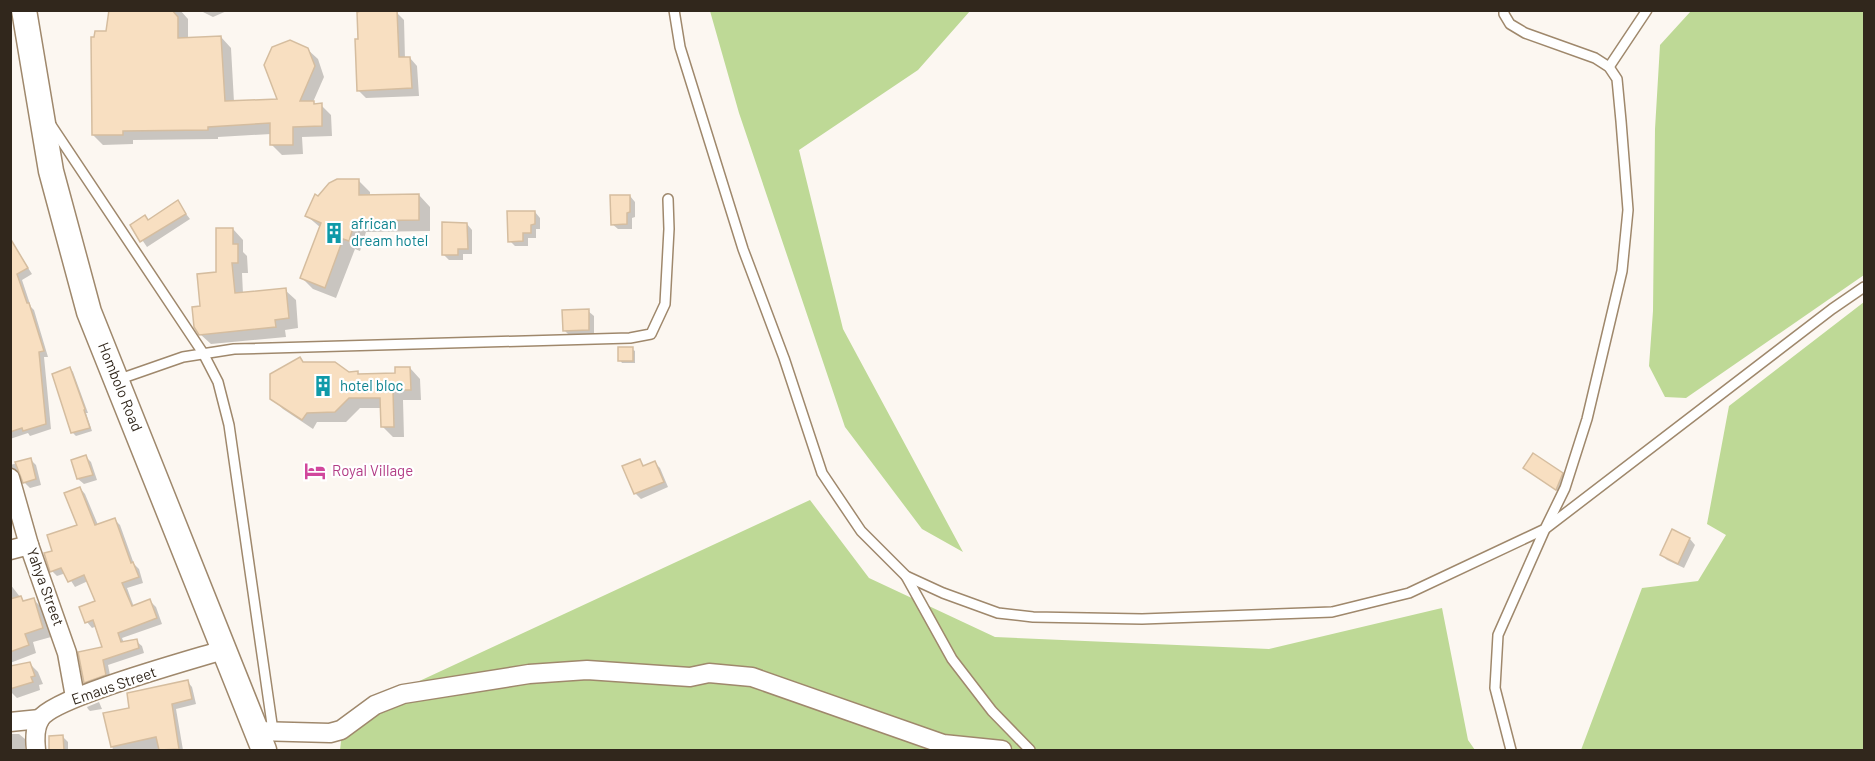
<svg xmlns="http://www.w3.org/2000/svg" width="1875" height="761" viewBox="0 0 1875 761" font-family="Barlow,sans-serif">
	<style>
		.green { fill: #bed996 }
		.shadow { fill: #0003 }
		.building { fill: #f8dfc1; stroke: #d5bd9f; stroke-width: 1.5 }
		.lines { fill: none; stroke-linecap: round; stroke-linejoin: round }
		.lane-casing { stroke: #9f886c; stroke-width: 12 }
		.street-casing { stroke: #9f886c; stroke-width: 21 }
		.secondary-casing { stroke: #9f886c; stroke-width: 27 }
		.lane { stroke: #fff; stroke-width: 9 }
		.street { stroke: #fff; stroke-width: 18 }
		.secondary { stroke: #fff; stroke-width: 24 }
		.labels { text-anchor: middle; stroke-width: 4.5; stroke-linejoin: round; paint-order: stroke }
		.culture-label { font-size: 15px; fill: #0d838f; stroke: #fff; text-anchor: start }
		.street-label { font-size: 15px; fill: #31271c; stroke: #fff }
		.hotel-label { font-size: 15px; fill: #b23c85; stroke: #fff; text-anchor: start }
	</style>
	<rect width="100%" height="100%" fill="#fcf7f1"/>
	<g class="green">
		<path d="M710 11H970L918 70 799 150 843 329 963 552 922 529 845 427 739 113Z"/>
		<path d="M1691 11H1864V275L1686 398 1665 397 1649 366 1653 311 1655 129 1660 45Z"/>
		<path d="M1864 302V750H1581L1642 588 1698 581 1726 535 1707 524 1729 406Z"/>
		<path d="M810 500 869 578 995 637 1269 649 1442 608 1468 740 1475 750H340L344 716Z"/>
	</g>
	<g class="shadow">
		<path d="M113 10H180L188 19V39L221 37 231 48 234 102 279 100 307 49 318 59 324 77 313 102 316 105H321L331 115 332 136 302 137 303 154 282 155 271 144V134L218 137V139L133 140V144L103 145 93 135 107 32Z"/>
		<path d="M199 10H229L213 17Z"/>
		<path d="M396 12 404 20 405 59 410 58 417 66 419 96 366 98 359 91Z"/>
		<path d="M359 181 370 192V196L419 195 430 207V231L366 232 360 251 355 249 336 298 313 289 302 278 321 228 307 216 319 198Z"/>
		<path d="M630 196 635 202V217L632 218V229H618L612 224Z"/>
		<path d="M177 202 190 219 147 247 132 225 149 221Z"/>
		<path d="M535 212 540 218V229H536V238H528V246H515L510 241Z"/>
		<path d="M467 224 472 230V254H463V260H449L443 254Z"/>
		<path d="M233 229 243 240V252L247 256 248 273H242L243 294 285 290 296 300 298 328 285 330 286 337 211 344 200 334 202 308 217 273Z"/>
		<path d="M19 254 32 274 22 280 31 307 34 310 48 357H44L51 429 30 436 28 433 10 439V259Z"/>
		<path d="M588 311 594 316V335L570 336 564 330Z"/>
		<path d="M632 349 635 351V363H622L620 360Z"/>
		<path d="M305 364 348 373H357L360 375H397L410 368 420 379 421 400H403L404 437H393L382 426V408H360L346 422H317L313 429 283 409 272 398Z"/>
		<path d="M70 368 73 372 88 413H86L92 431 76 436 73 433 54 375Z"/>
		<path d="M86 457 91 462 97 480 84 484 78 479Z"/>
		<path d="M31 460 36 465 41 485 30 488 24 482 21 474 14 472 10 474V465Z"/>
		<path d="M639 461 646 467 655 463 660 468 668 487 641 499 635 493Z"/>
		<path d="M1525 468 1562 474 1567 479 1562 494Z"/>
		<path d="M80 488 85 494 98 525 115 520 120 525 134 564 139 569 143 583 127 588 134 607 150 601 156 607 162 624 122 638 124 643 136 641 142 646 144 653 108 665 111 680 91 687 85 682 104 648 97 626 92 628 87 622 97 602 88 581 75 587 66 573 57 576 52 571 54 552 79 526Z"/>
		<path d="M1673 531 1690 539 1695 545 1684 568 1667 560 1661 555Z"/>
		<path d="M10 584 24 602 34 600 42 608 51 637 33 642 36 653 10 663Z"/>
		<path d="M30 664 38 672 43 684 39 685 40 690 17 698 10 691V668Z"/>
		<path d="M187 681 192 687 196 704 176 709 183 750H113L105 714 131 709Z"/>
		<path d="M99 702 102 709 90 711 88 709 87 707Z"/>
		<path d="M10 734H19L25 739V750H10Z"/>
		<path d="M50 737H63L68 742V750H51Z"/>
	</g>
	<g class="building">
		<path d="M109 10H172L178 17V38L221 36 225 101 277 99 264 65 272 47 290 40 308 48 315 66 300 101H314V104L322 103V126L293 127V145H270V123L208 127V130L123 131V135H92L91 37H94L95 31H106Z"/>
		<path d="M364 10H397L399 57H410L412 88 357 91 355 39H358L357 12Z"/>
		<path d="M337 179H359V195L419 194V220L355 221 349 241 343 239 325 288 300 278 321 223 305 216 315 194 318 196 329 183Z"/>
		<path d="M610 195H630V212L627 213V224L611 225Z"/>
		<path d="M178 200 186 214 140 242 130 225 145 215 148 220Z"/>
		<path d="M507 211H535V224L531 225V233H523V241L508 242Z"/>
		<path d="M442 222 467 223 468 249H458V255H442Z"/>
		<path d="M216 228H233V244H238V263H232L235 293 286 288 289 318 275 320 276 327 199 335 194 327 192 307 200 306 197 274 216 272Z"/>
		<path d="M10 238 28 268 17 274 27 303H29L44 351 39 352 46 424 23 431 22 428 10 432Z"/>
		<path d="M589 309V330L563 331 562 310Z"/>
		<rect x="618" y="347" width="15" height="14"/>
		<path d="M300 357 303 362H335L349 372 358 371V374L395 373V367H410L411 390H393L394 427H381L380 398H349L335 412 307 413 302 420 270 399V374Z"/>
		<path d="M70 367 85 409 84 410 90 428 71 433 52 374Z"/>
		<path d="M1533 453 1563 473 1556 490 1523 468Z"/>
		<path d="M86 455 93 475 77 479 71 460Z"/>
		<path d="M31 458 36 479 23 483 15 462Z"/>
		<path d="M640 459 643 466 655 461 664 482 634 494 622 466Z"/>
		<path d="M80 487 95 525 115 518 131 563 133 562 139 577 122 583 132 606 150 599 157 618 118 633 121 642 137 639 139 648 103 660 106 675 84 683 78 652 102 647 93 620 85 623 79 607 95 601 84 575 68 582 61 568 50 572 44 553 52 551 47 535 77 525 64 493Z"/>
		<path d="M1672 529 1690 538 1678 564 1660 555Z"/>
		<path d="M21 596 23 601 34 598 43 628 25 634 29 645 10 652V599Z"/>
		<path d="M30 662 35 676 31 677 33 682 10 689V666Z"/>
		<path d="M188 680 192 699 172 704 179 749 159 750 156 737 111 747 103 713 129 708 127 693Z"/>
		<path d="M63 735 64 750H49V736Z"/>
	</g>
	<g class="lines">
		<defs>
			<g id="lane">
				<path d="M674 10 680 47 743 249 784 358 822 473 861 531 906 576 943 593 998 613 1033 617 1142 619 1332 612 1409 593 1545 529 1565 488 1587 419 1622 271 1628 210 1621 121 1617 79 1609 67 1595 58 1525 33 1510 24 1504 14V10"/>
				<path d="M1609 67 1647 10"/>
				<path d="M51 125 203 353 218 382 229 425 273 731"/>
				<path d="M117 380 183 357 234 349 630 338 651 334 665 304 669 229 668 199"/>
				<path d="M906 576 952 659 992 711 1030 750"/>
				<path d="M1511 750 1495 688 1498 635 1545 529 1832 309 1864 287"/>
			</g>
			<g id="street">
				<path d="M10 478 29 545 67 653 75 697"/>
				<path d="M10 550 29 545"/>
				<path d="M10 722 40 719"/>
				<path d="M256 731 330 733 341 730 375 705 403 694 529 674 587 670 675 676 690 677 709 673 752 677 943 744 1002 750"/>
				<path d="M36 750C35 741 35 727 40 719 54 697 191 660 223 650"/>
			</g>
			<path id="secondary" d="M24 10 51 171 89 312 264 750"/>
		</defs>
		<use href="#lane" class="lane-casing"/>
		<use href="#street" class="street-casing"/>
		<use href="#secondary" class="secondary-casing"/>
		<use href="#lane" class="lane"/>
		<use href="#street" class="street"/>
		<use href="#secondary" class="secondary"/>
	</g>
	<defs>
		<symbol id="building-bare" viewBox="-9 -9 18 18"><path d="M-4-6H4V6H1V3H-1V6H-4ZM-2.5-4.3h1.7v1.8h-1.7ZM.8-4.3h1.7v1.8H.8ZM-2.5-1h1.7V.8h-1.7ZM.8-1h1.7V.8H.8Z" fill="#0f9aa8" stroke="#fff" stroke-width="2.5" paint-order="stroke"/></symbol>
		<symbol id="hotel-bare" viewBox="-9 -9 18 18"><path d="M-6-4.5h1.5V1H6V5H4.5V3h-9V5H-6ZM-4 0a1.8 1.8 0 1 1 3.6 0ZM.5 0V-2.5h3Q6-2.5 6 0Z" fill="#d1479c" stroke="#fff" stroke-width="2.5" paint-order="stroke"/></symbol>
	</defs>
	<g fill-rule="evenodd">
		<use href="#building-bare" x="319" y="218" width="30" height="30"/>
		<use href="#building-bare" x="308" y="371" width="30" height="30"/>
		<use href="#hotel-bare" x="300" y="456" width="30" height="30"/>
	</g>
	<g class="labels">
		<g class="culture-label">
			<text x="351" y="229">african<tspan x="351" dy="17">dream hotel</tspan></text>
			<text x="340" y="391">hotel bloc</text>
		</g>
		<g class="street-label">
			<text transform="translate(120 387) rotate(68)" y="5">Hombolo Road</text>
			<text transform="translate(45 587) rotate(70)" y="5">Yahya Street</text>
			<text transform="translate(114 686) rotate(-19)" y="5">Emaus Street</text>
		</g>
		<g class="hotel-label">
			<text x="332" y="476">Royal Village</text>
		</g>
	</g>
	<rect width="1875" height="761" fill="none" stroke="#31271c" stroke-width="24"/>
</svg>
